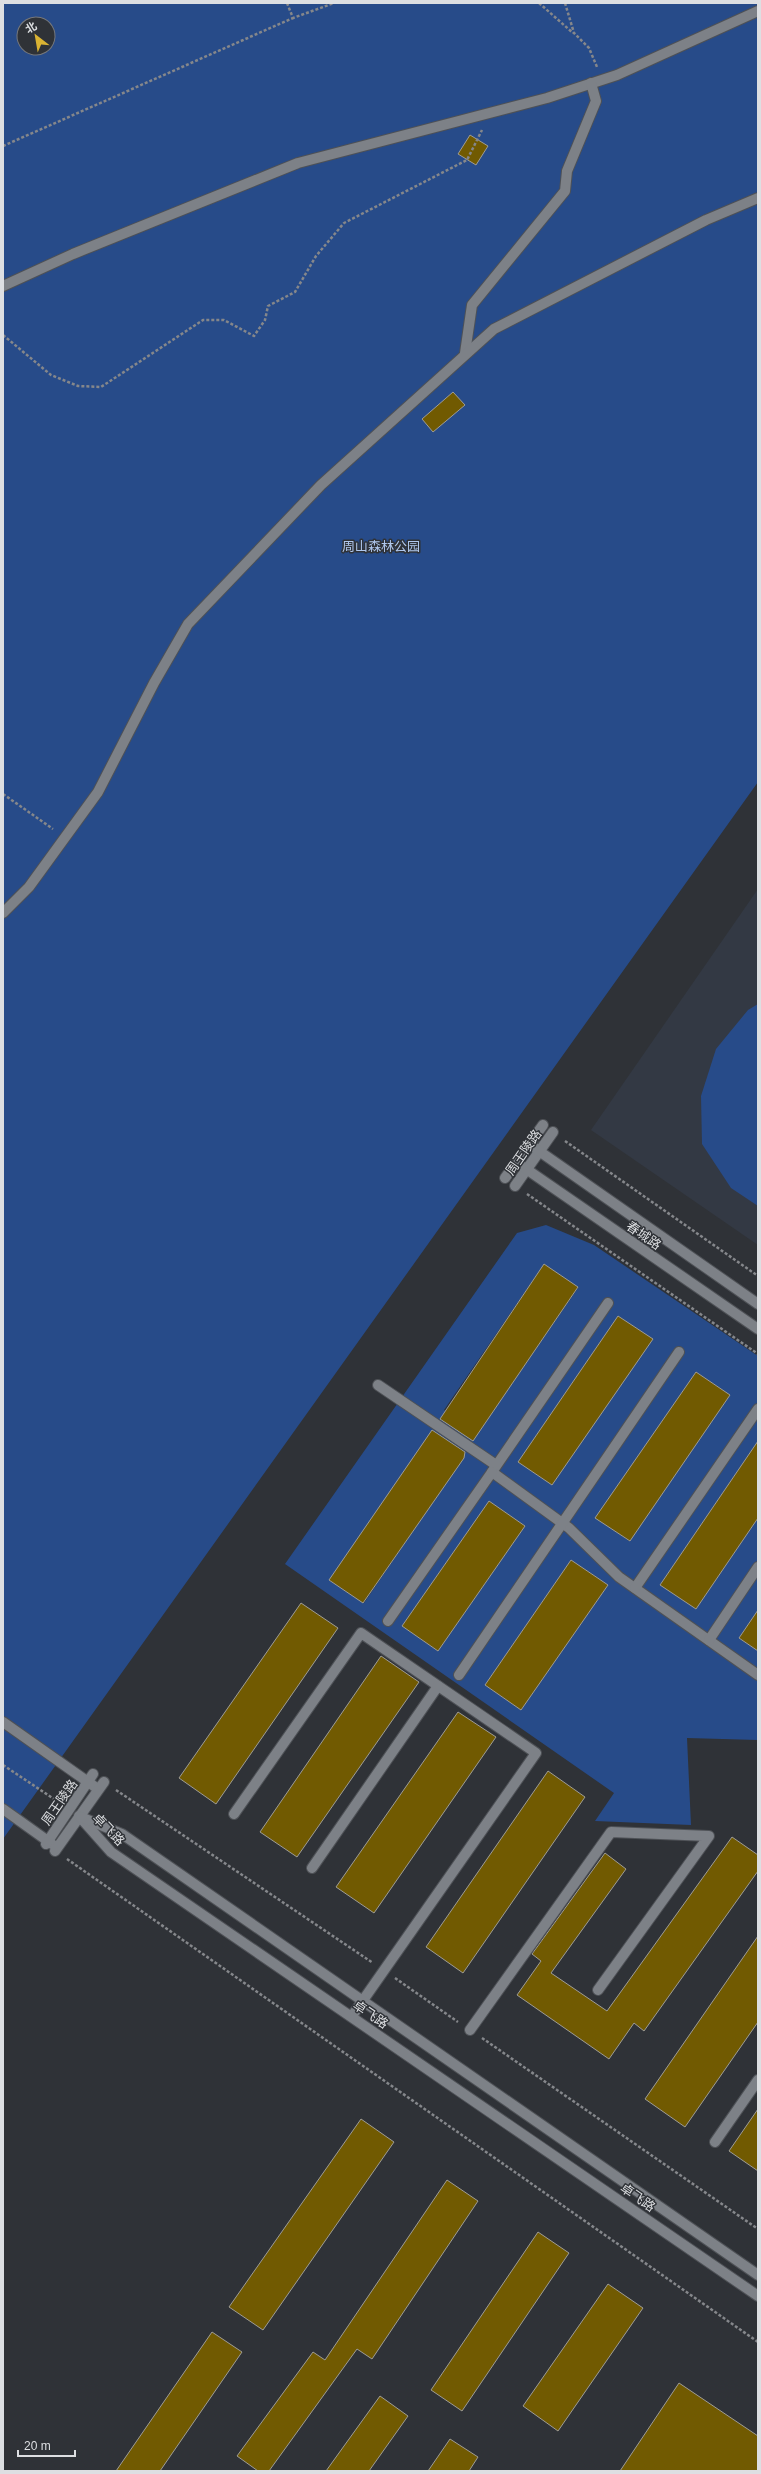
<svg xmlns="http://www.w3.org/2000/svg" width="761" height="2474" viewBox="0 0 761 2474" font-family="Helvetica,'Noto Sans SC',sans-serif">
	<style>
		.built { fill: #333944 }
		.green { fill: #274b89; fill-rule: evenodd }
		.building { fill: #715a01; stroke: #9e9c95 }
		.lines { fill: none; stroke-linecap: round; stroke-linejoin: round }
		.service-casing { stroke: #4e5156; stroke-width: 12 }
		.tertiary-casing { stroke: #4e5156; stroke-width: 12 }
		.path { stroke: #85878b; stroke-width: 2.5; stroke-dasharray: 3 2; stroke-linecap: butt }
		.service { stroke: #7d8187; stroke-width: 10 }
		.tertiary { stroke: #7d8187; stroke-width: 10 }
		.labels { text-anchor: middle; stroke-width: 3; stroke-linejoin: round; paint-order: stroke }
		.park-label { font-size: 13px; fill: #b0c8ee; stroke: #2f3237 }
		.street-label { font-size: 13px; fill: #dddfe2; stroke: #2f3237 }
	</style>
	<rect width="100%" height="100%" fill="#2f3237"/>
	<path class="built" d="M758 889V1245L591 1130Z"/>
	<g class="green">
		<path d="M3 3H758V782L3 1839ZM24 24H48V48H24Z"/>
		<path d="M758 1004V1206L731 1188 702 1144 701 1096 716 1049 748 1010Z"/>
		<path d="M546 1225 594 1245 758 1356V1441L660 1585 696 1609 758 1518V1610L739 1638 758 1651V1740L687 1738 691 1825 595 1821 614 1793 285 1564 517 1233ZM544 1264 578 1288 478 1433 444 1410ZM618 1316 652 1339 552 1485 518 1462ZM696 1372 730 1395 629 1541 596 1517ZM463 1458 364 1603 329 1580ZM489 1501 525 1526 438 1651 402 1626ZM571 1560 608 1585 521 1710 485 1685Z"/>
	</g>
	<g class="building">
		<path d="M470 135 488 146 476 165 458 154Z"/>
		<path d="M453 392 465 405 433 432 422 419Z"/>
		<path d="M544 1264 578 1287 473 1441 440 1419Z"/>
		<path d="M618 1316 653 1339 552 1485 518 1462Z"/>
		<path d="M696 1372 730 1395 630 1541 595 1518Z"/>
		<path d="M432 1430 465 1452 464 1458 363 1603 329 1580Z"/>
		<path d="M758 1441V1518L696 1609 660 1585Z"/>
		<path d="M489 1501 525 1526 438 1651 402 1626Z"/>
		<path d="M571 1560 608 1585 521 1710 485 1685Z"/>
		<path d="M301 1603 338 1628 216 1804 179 1778Z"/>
		<path d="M758 1610V1651L739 1638Z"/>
		<path d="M381 1656 419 1682 297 1857 260 1832Z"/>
		<path d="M458 1712 496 1737 374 1913 336 1887Z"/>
		<path d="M548 1771 585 1797 463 1973 426 1947Z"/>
		<path d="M732 1837 758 1855V1871L644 2031 634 2023 609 2059 517 1995 541 1961 532 1954 605 1853 626 1869 551 1973 607 2011Z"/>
		<path d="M758 1936V2022L685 2127 645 2099Z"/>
		<path d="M758 2109V2171L729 2151Z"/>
		<path d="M361 2119 394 2142 263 2330 229 2307Z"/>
		<path d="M447 2180 478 2201 372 2359 357 2349 269 2471H258L237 2456 313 2352 325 2360Z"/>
		<path d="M538 2232 569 2253 462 2411 431 2390Z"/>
		<path d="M608 2284 643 2308 558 2431 523 2406Z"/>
		<path d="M212 2332 242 2352 160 2471H116Z"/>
		<path d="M679 2383 758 2436V2471H620Z"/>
		<path d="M380 2396 408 2416 369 2471H326Z"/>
		<path d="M450 2439 478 2457 469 2471H428Z"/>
	</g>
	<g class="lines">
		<defs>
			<g id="service">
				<path d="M3 286 73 254 298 163 547 98 617 75 758 11"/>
				<path d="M465 353 472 305 565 191 567 171 596 101 591 83"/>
				<path d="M3 913 29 887 98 792 154 683 188 624 321 485 494 329 706 220 758 198"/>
				<path d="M505 1178 543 1125"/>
				<path d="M515 1186 553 1132"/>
				<path d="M608 1303 492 1472 569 1528 619 1577 758 1675"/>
				<path d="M378 1385 496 1465"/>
				<path d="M635 1588 758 1409"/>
				<path d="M388 1621 492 1472"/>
				<path d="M709 1640 758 1567"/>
				<path d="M459 1675 679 1352"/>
				<path d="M3 1722 98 1789"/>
				<path d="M3 1809 52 1844"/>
				<path d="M234 1814 361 1633 536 1753 352 2016"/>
				<path d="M46 1844 93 1774"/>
				<path d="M55 1851 104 1782"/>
				<path d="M312 1868 438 1686"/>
				<path d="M470 2030 611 1832 709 1836 598 1990"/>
				<path d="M715 2142 758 2080"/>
			</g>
			<g id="tertiary">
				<path d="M529 1144 758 1304"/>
				<path d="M516 1162 758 1329"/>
				<path d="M79 1816 111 1852 758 2296"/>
				<path d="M81 1817 122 1834 758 2275"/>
			</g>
		</defs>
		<use href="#service" class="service-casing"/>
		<use href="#tertiary" class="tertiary-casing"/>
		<g class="path">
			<path d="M287 3 293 18 334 3"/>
			<path d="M539 3 573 33"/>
			<path d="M565 3 574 33 589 48 597 67"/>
			<path d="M3 146 293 18"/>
			<path d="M3 335 51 375 78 386 101 387 203 320H224L254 336 265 320 268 306 295 292 316 256 344 223 467 160 482 130"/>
			<path d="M3 794 53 829"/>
			<path d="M565 1141 758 1276"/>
			<path d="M527 1194 758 1354"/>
			<path d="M3 1765 57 1801"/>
			<path d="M116 1790 373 1963"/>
			<path d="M67 1859 758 2342"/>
			<path d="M395 1978 458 2022"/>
			<path d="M482 2038 758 2229"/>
		</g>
		<use href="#service" class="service"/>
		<use href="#tertiary" class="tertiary"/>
	</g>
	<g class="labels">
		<g class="park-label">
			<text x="381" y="551">周山森林公园</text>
		</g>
		<g class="street-label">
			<text transform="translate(523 1152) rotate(-55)" y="5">周王陵路</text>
			<text transform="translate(644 1235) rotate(35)" y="5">春城路</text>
			<text transform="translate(59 1802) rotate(-55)" y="5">周王陵路</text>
			<text transform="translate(109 1829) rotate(46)" y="5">卓飞路</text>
			<text transform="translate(371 2014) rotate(34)" y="5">卓飞路</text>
			<text transform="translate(638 2197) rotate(35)" y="5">卓飞路</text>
		</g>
	</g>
	<rect width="761" height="2474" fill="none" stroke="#dddfe2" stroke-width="8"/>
	<g transform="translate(36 36) rotate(329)"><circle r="19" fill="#2f3237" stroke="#75777b"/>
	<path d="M0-3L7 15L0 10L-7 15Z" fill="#dab333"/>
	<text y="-6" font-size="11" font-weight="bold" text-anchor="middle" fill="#dddfe2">北</text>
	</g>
	<path d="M18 2450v6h57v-6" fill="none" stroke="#dddfe2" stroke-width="2"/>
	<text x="24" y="2450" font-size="12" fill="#dddfe2" stroke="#2f3237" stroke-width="3" paint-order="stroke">20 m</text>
</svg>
